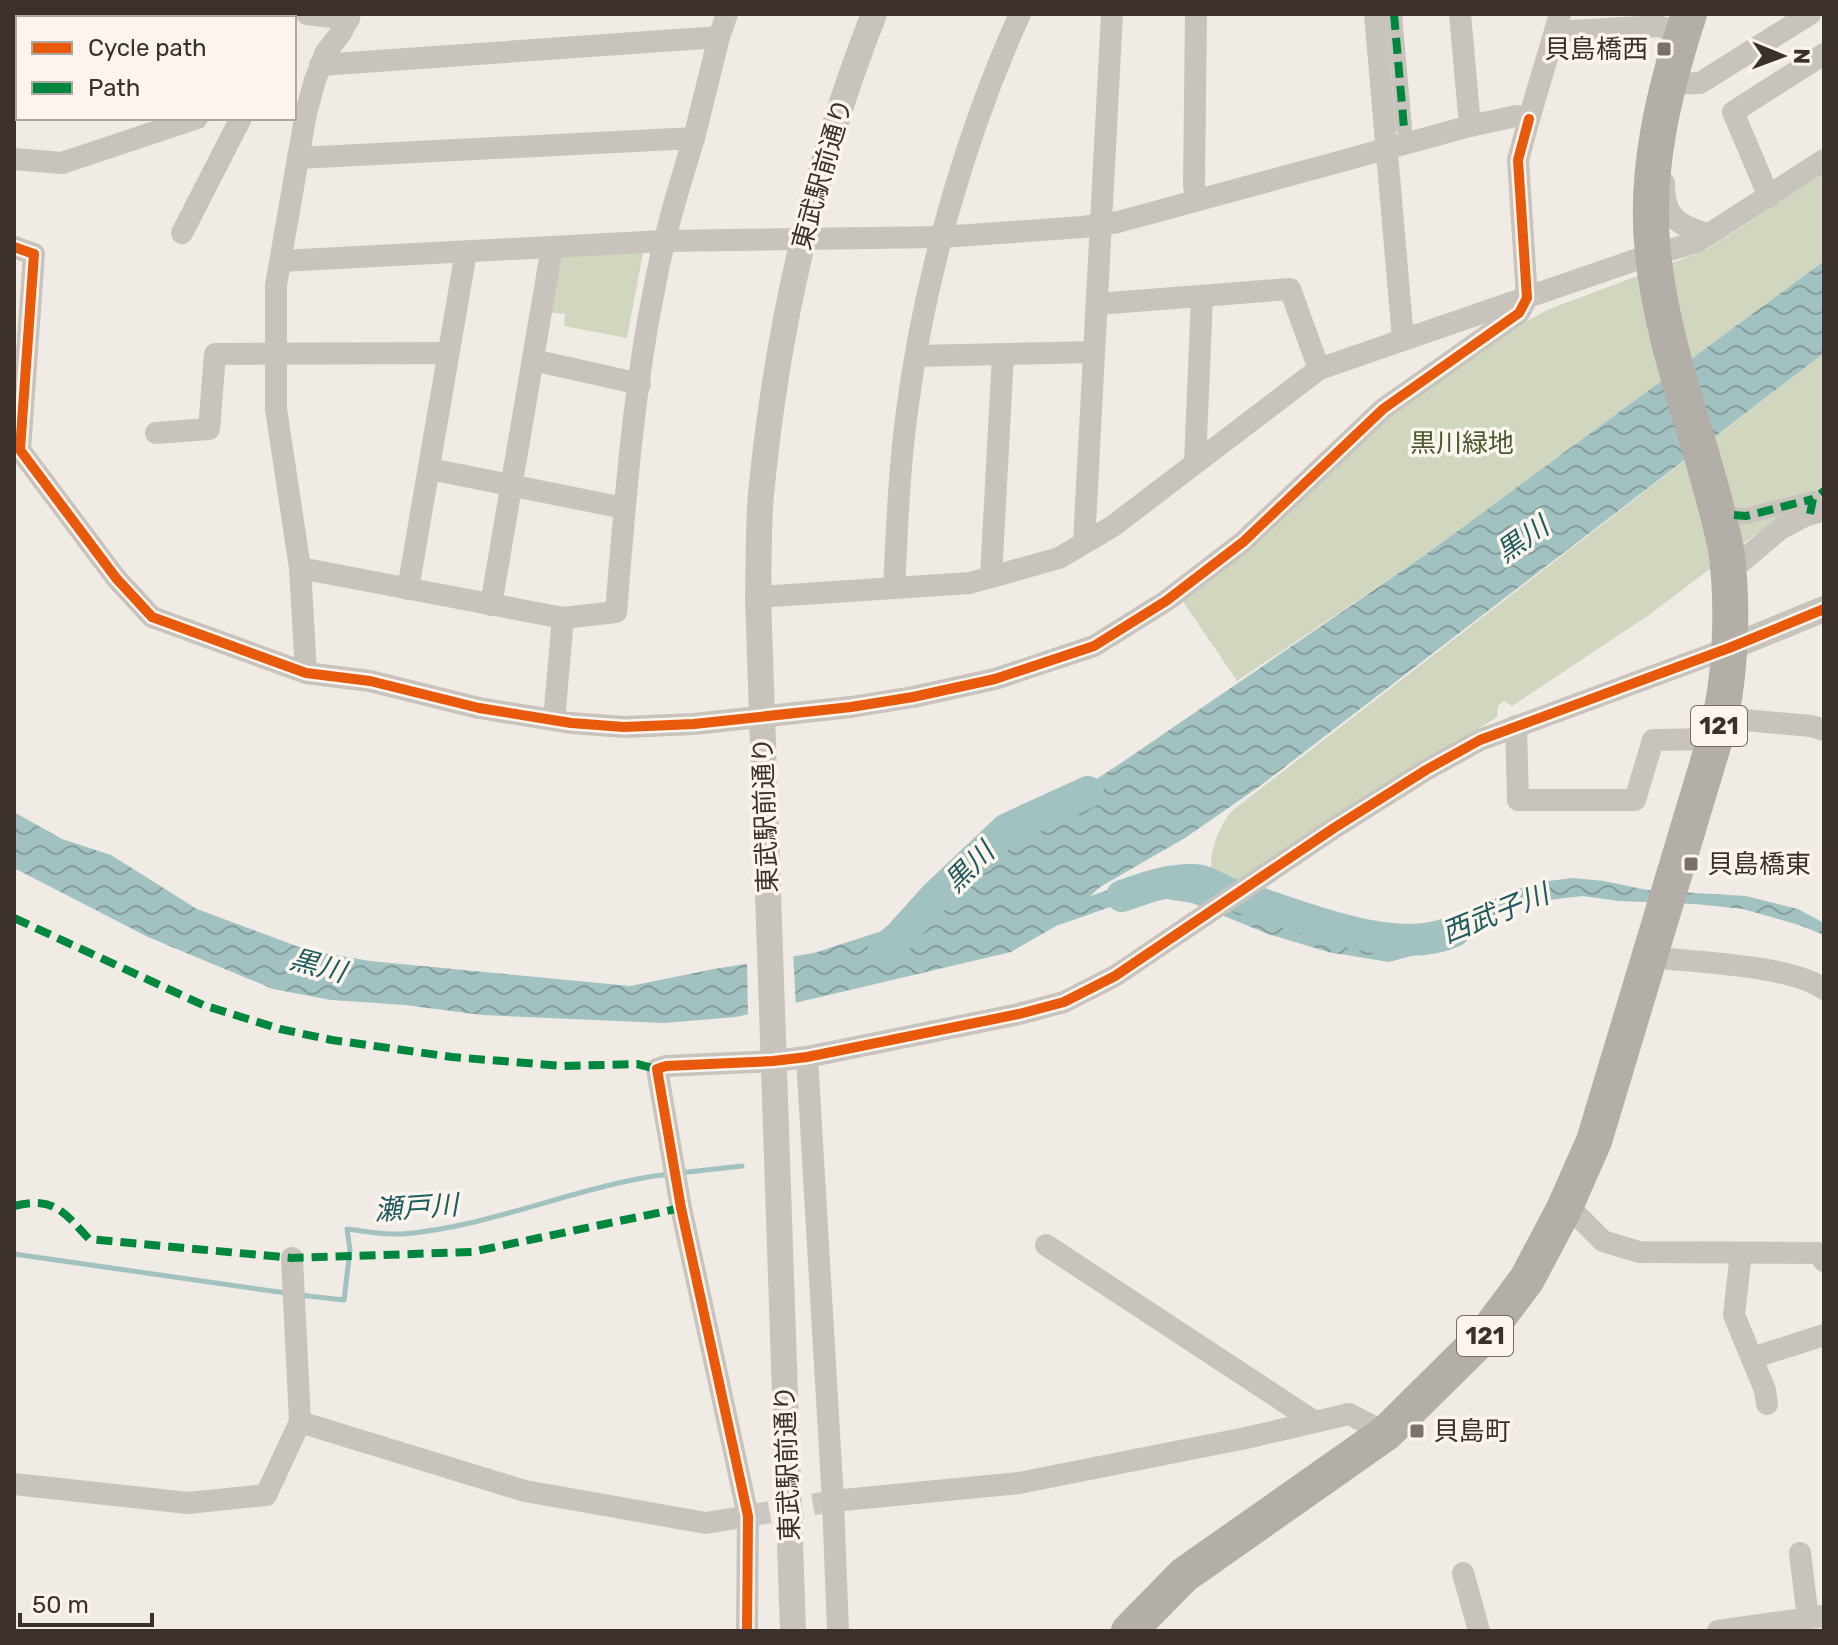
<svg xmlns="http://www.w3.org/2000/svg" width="1838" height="1645" viewBox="0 0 1838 1645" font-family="Rubik,'Noto Sans JP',sans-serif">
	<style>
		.park { fill: #d1d6bf }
		.water { fill: url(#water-waves) }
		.pier { fill: #f0ebe5 }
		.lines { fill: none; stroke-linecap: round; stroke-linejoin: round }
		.stream { stroke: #a1c2c1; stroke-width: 5 }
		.river { stroke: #a1c2c1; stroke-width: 32 }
		.minor-tunnel { stroke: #ccc6c0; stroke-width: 22; stroke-dasharray: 22 11; stroke-linecap: butt }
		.pedestrian { stroke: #c9c3be; stroke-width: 16 }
		.minor { stroke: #c9c3be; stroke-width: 22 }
		.tertiary { stroke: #c9c3be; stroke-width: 26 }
		.trunk { stroke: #b4aea8; stroke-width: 36 }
		.quiet { stroke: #00873e; stroke-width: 8; stroke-dasharray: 16 8; stroke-linecap: butt }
		.cycleway-casing { stroke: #fbf5ee; stroke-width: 15 }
		.cycleway { stroke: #e8590c; stroke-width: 10 }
		.poi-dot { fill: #7a716c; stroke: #fbf5ee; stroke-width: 3 }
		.labels { text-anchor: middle; stroke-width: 7; stroke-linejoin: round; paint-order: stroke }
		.shield { fill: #fbf5ee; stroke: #756b66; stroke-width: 2 }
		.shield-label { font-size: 24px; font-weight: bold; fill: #3b302b }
		.poi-label { font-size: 26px; fill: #3b302b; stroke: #fbf5ee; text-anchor: start }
		.street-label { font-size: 26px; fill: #3b302b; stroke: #fbf5ee }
		.park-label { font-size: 26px; fill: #4a5a2e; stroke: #fbf5ee }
		.water-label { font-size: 28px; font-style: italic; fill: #1f5a5e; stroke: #fbf5ee }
	</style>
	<defs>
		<pattern id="water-waves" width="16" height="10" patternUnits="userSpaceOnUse" patternTransform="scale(2)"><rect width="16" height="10" fill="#a1c2c1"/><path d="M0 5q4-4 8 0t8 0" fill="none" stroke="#849e9d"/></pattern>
	</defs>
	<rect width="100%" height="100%" fill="#f0ebe5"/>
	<g class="park">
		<path d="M1824 173V261L1425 555 1237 681 1182 600 1342 455 1481 347 1547 310 1706 250Z"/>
		<path d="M644 247 627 338 564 326 565 314 548 312 556 260 566 251Z"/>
		<path d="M1824 353V502L1772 522 1649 615 1512 706 1504 701 1498 706 1497 717 1230 889C1223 887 1215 886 1213 879 1206 859 1219 824 1233 810Z"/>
	</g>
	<path class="water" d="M1824 261V353L1260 786 1185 838 1100 887 1090 896 1126 884 1195 886 1259 914 1324 934 1385 948 1404 945 1436 932 1472 915 1500 895 1540 882 1573 878 1604 881 1647 890 1746 896 1798 909 1824 923V935L1799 925 1743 909 1695 904 1618 901 1583 896 1513 904 1467 935 1422 953 1389 962 1328 952 1268 934 1192 903 1147 896 1136 898 1056 926 1011 952 736 1017 664 1023 482 1015 405 1005 331 1000 273 989 148 937 14 868V812L62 839 111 855 197 909 307 950 370 961 630 986 714 969 814 953 922 918 1011 835 1124 761 1425 555Z"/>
	<path class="pier" d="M793 952 796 1008 748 1019 747 959Z"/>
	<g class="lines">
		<g class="stream">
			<path d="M679 1173 742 1166"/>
			<path d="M14 1254 286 1293"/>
			<path d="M300 1295 344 1300 350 1250 347 1229C365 1231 385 1235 403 1234 495 1226 579 1185 669 1174"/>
		</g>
		<g class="river">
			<path d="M1122 896C1145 888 1169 879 1194 880 1205 880 1217 889 1228 893 1290 911 1393 960 1454 931"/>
			<path d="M884 949 899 937 935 897 1007 829 1088 792"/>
		</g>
		<path class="minor-tunnel" d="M748 1516 833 1501"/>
		<g class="pedestrian">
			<path d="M1394 14 1404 128"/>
			<path d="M1734 515 1746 516 1813 499"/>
		</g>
		<g class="minor">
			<path d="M307 14 349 19"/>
			<path d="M1196 14 1194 185 1196 201"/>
			<path d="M1375 14 1403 339"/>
			<path d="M1460 14 1470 126"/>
			<path d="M70 18 89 14"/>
			<path d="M14 19H18"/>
			<path d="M1555 32 1658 26 1683 33"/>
			<path d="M320 65 719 37"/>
			<path d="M1668 84 1700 83 1810 14"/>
			<path d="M694 138 719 37 727 14"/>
			<path d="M298 158 694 138C679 187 664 235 655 285 633 392 625 503 616 612L563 618 300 568"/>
			<path d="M14 159 62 163 197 118"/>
			<path d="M1664 183C1663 217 1678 225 1707 234"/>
			<path d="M1769 197 1733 112 1824 54"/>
			<path d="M182 233 241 118"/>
			<path d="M14 247 34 254 20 450 116 578 152 617 306 673 370 681 479 708 571 723 624 727 694 724 851 707 913 697 995 679 1094 646 1166 601 1243 542 1383 409 1519 313 1527 298 1518 160 1529 119"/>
			<path d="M281 261 664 241 942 237 1083 227 1118 222 1470 126 1516 116 1529 119 1560 14"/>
			<path d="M1097 304 1290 289 1319 369"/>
			<path d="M916 356 1094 352"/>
			<path d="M533 360 640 384"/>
			<path d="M156 433 209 429 215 354 448 353"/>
			<path d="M1195 463 1202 297"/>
			<path d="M430 469 624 508"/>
			<path d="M1084 543 1112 14"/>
			<path d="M1728 573 1780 529 1805 516 1824 510"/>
			<path d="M991 577 1003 355"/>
			<path d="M894 588C897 529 899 470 907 411 924 280 965 135 1020 14"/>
			<path d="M408 589 466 252"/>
			<path d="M758 597 970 583 1059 558 1113 526 1319 369 1641 258 1697 242 1824 160"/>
			<path d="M491 605 552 247"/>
			<path d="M306 673 300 568 276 409V285L306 113 315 80 326 52 341 33 350 14"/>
			<path d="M1721 718 1811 726 1824 730"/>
			<path d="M554 720 563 618"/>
			<path d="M1516 726 1518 800H1635L1653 740 1715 739"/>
			<path d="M1649 957C1694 962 1790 965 1824 989"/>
			<path d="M807 1057 833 1501 838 1631"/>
			<path d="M1566 1204 1603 1241 1639 1252 1818 1253 1824 1261"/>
			<path d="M1046 1245 1315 1422"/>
			<path d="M1741 1253 1734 1315 1765 1390 1767 1404"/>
			<path d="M1752 1358 1824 1335"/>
			<path d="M300 1422 525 1491 706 1523 748 1516"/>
			<path d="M14 1484 188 1503 266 1495 300 1422 292 1258"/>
			<path d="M833 1501 1019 1483 1246 1438 1349 1414 1386 1433"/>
			<path d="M1800 1553 1808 1618"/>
			<path d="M1463 1573 1479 1631"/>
			<path d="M747 1631 748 1516 681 1208 657 1069 666 1066 773 1061 807 1057 1019 1014 1064 1002 1115 976 1334 828 1426 770 1480 740 1729 648"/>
			<path d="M1718 1631 1824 1616"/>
		</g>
		<g class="tertiary">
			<path d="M1729 648 1824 609"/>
			<path d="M793 1631 758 597C759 563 758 528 761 494 777 328 813 169 874 14"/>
		</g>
		<path class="trunk" d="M1129 1631 1184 1575 1386 1433 1486 1334 1527 1279 1564 1209 1594 1141 1715 739C1731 683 1734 606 1726 549 1706 450 1663 355 1653 253 1644 172 1664 91 1689 14"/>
		<g class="quiet">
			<path d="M1394 14 1404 128"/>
			<path d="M1810 514 1813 499 1824 491"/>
			<path d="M1734 515 1746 516 1813 499"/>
			<path d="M14 918 203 1005 280 1029 332 1040 452 1057 563 1066 637 1064 657 1069"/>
			<path d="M14 1206C54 1196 64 1212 89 1239L292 1258 472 1252 681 1208"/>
		</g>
		<defs>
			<g id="cycleway">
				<path d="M14 247 34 254 20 450 116 578 152 617 306 673 370 681 479 708 571 723 624 727 694 724 851 707 913 697 995 679 1094 646 1166 601 1243 542 1383 409 1519 313 1527 298 1518 160 1529 119"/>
				<path d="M747 1631 748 1516 681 1208 657 1069 666 1066 773 1061 807 1057 1019 1014 1064 1002 1115 976 1334 828 1426 770 1480 740 1729 648 1824 609"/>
			</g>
		</defs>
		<use href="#cycleway" class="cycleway-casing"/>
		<use href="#cycleway" class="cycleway"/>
	</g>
	<g class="poi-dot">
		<rect x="1656" y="41" width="16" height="16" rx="4"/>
		<rect x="1683" y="856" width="16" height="16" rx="4"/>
		<rect x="1409" y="1423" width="16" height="16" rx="4"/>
	</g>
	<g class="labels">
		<g class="shield">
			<rect x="1691" y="706" width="56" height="40" rx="6"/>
			<rect x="1457" y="1316" width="56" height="40" rx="6"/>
		</g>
		<g class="shield-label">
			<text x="1719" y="734">121</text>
			<text x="1485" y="1344">121</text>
		</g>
		<g class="poi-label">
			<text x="1648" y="58" text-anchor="end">貝島橋西</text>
			<text x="1707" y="873">貝島橋東</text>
			<text x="1433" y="1440">貝島町</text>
		</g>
		<g class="street-label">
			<text transform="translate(822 174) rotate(-74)" y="9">東武駅前通り</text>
			<text transform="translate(765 815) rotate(-92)" y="9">東武駅前通り</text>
			<text transform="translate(787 1463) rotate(-92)" y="9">東武駅前通り</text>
		</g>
		<g class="park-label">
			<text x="1462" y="452">黒川緑地</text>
		</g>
		<g class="water-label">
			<text transform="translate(1522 539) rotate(-35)" y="10">黒川</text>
			<text transform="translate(969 867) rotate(-45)" y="10">黒川</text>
			<text transform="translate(1495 913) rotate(-22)" y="10">西武子川</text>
			<text transform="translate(318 965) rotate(15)" y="10">黒川</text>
			<text transform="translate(416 1207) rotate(-4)" y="10">瀬戸川</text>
		</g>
	</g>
	<rect width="1838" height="1645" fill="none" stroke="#3b302b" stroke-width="32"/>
	<rect x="16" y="16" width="280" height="104" fill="#fbf5ee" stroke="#aea6a0" stroke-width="2"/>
	<rect x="32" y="42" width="40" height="12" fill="#e8590c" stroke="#aea6a0" stroke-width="2"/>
	<text x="88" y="56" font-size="24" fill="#3b302b">Cycle path</text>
	<rect x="32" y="82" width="40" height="12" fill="#00873e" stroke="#aea6a0" stroke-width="2"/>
	<text x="88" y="96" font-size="24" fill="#3b302b">Path</text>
	<g transform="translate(1782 56) rotate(91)" stroke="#fbf5ee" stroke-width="6" paint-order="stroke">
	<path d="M0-6L14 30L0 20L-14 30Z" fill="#3b302b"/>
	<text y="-12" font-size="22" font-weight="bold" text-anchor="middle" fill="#3b302b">N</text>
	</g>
	<path d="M20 1613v12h132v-12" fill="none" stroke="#3b302b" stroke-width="4"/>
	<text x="32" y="1613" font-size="24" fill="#3b302b" stroke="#fbf5ee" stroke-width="6" paint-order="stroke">50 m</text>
</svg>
